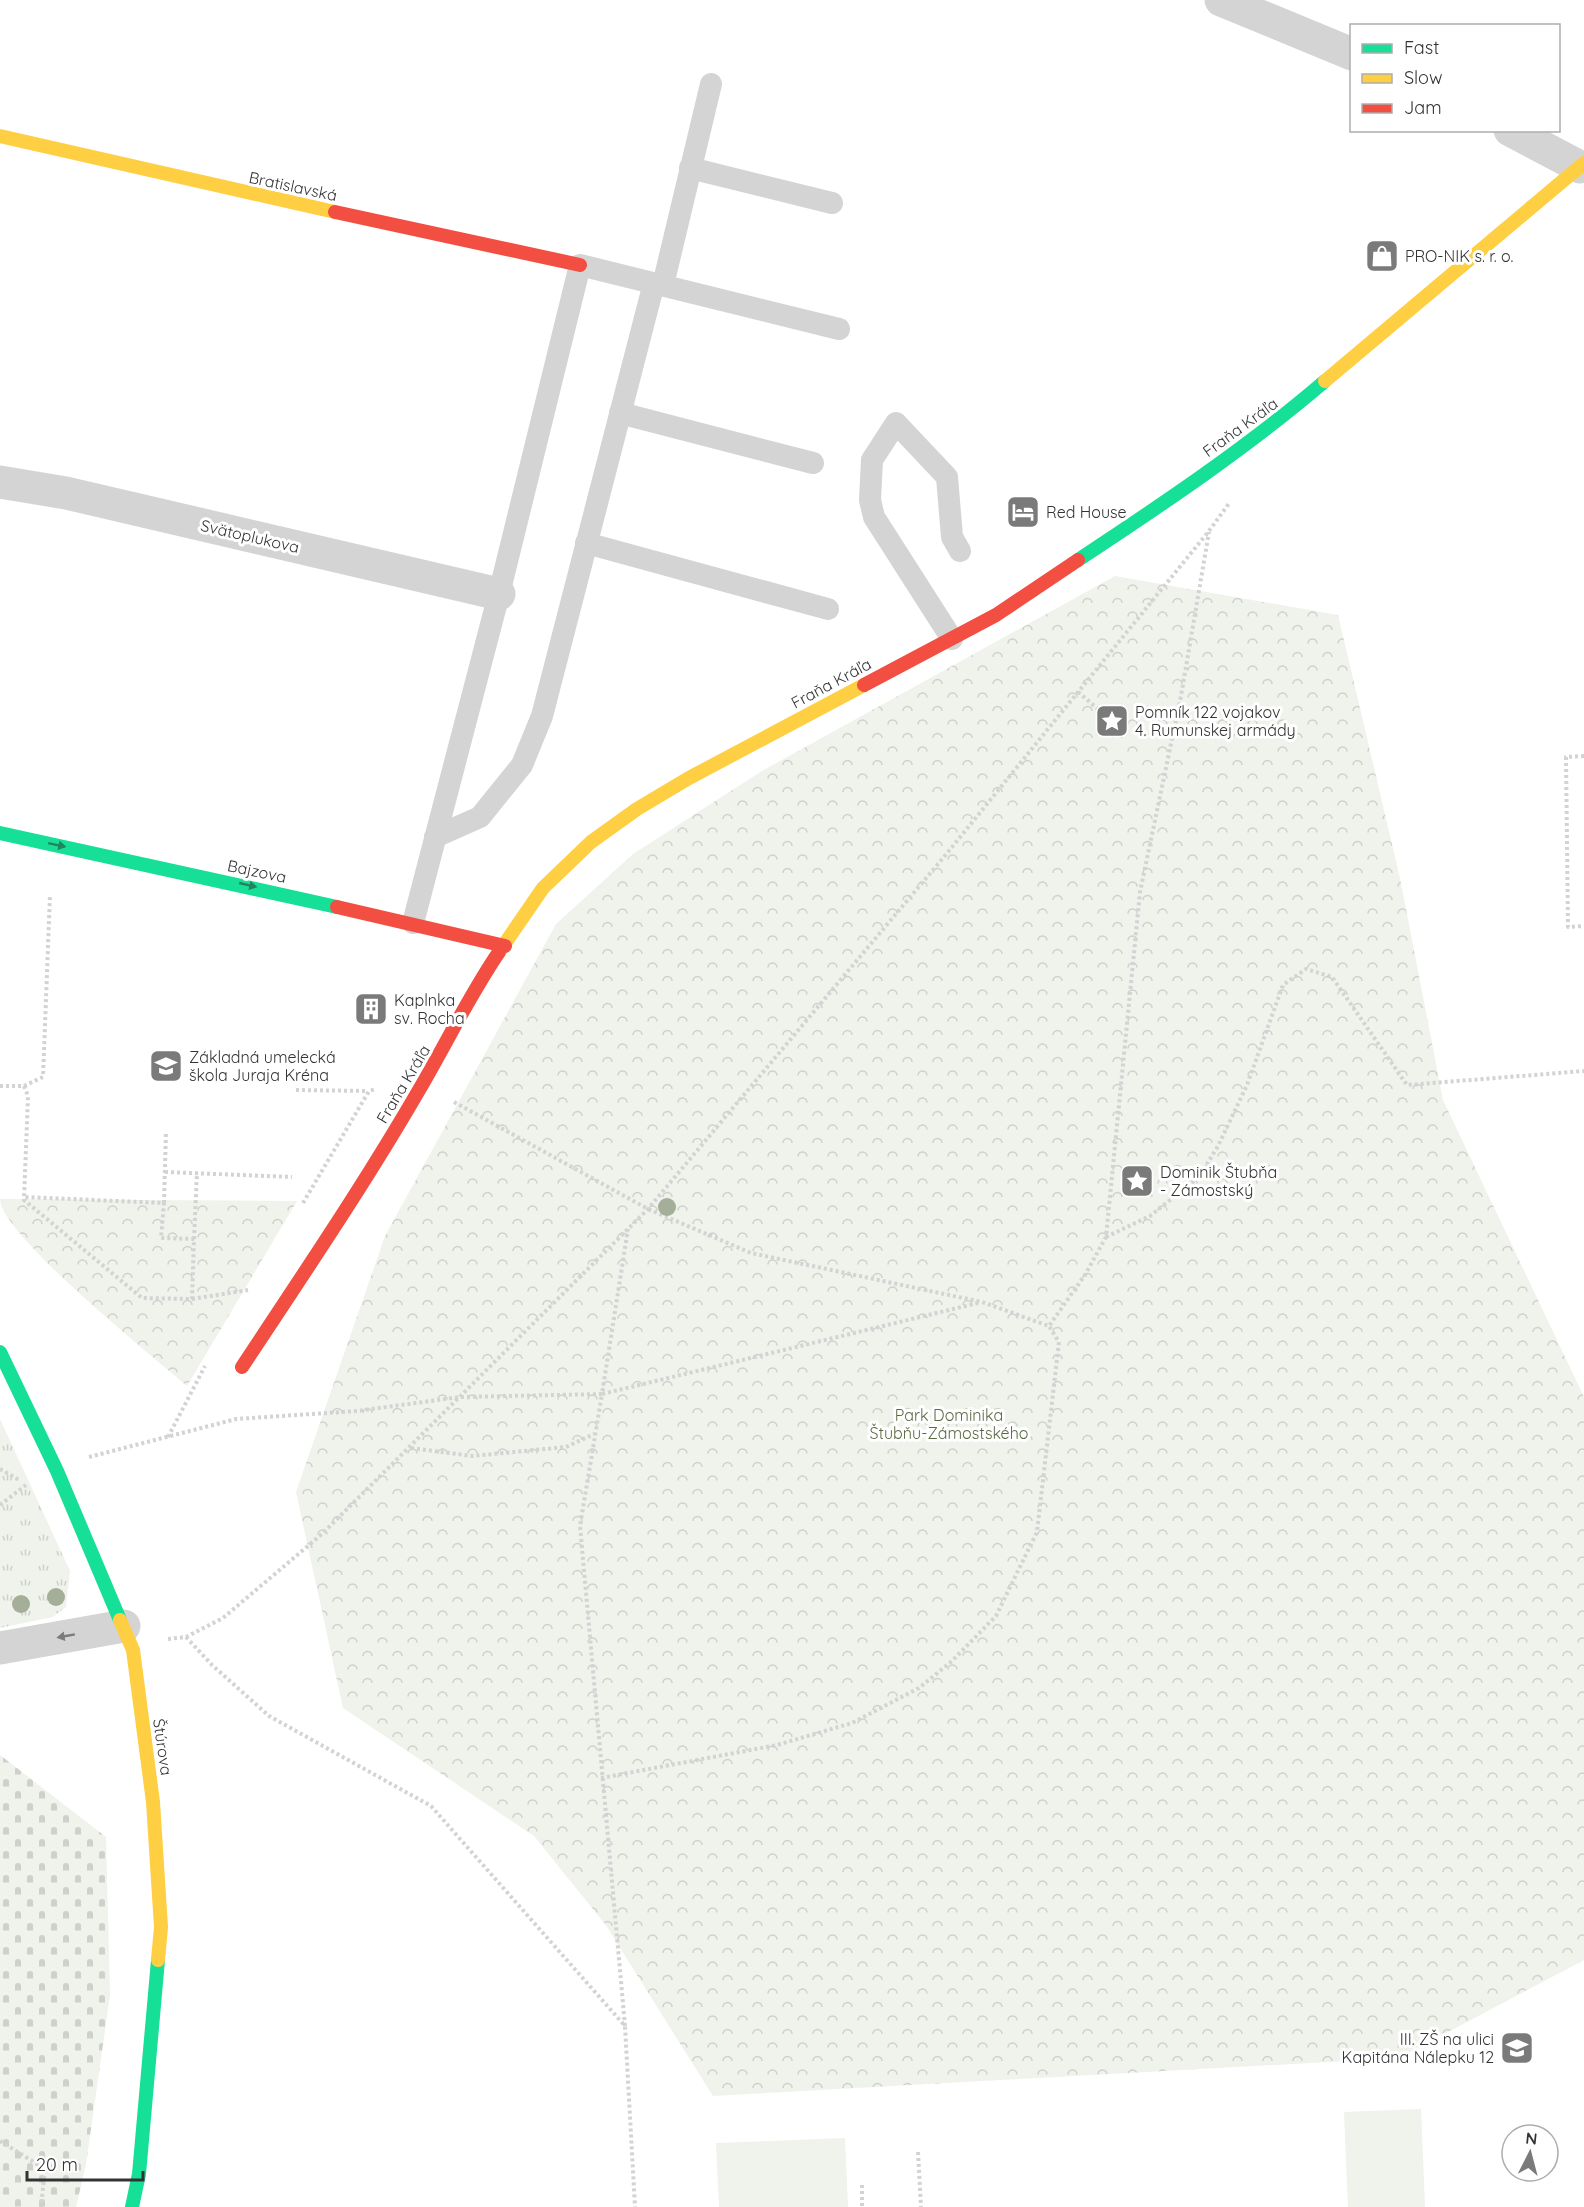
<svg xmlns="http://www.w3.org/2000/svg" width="1584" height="2207" viewBox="0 0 1584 2207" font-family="Quicksand,sans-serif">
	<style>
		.grass { fill: url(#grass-tufts) }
		.cemetery { fill: url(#cemetery-stones) }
		.park { fill: url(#park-crowns) }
		.pitch { fill: #f0f2ec }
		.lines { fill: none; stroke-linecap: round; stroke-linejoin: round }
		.path { stroke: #d3d3d3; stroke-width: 4; stroke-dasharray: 3 3; stroke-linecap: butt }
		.lane { stroke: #d4d4d4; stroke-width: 22 }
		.street { stroke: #d4d4d4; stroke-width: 33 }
		.fast { stroke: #16e098; stroke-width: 14 }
		.slow { stroke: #ffcf43; stroke-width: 14 }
		.jam { stroke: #f24e42; stroke-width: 14 }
		.tree { fill: #a4ae98 }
		.oneway { fill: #268160 }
		.oneway2 { fill: #7b7b7b }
		.labels { text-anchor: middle; stroke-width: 6; stroke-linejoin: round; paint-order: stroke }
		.street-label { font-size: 16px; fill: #333; stroke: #fff }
		.poi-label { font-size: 16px; fill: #333; stroke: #fff; text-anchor: start }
		.park-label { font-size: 16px; fill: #5a6b44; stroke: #fff }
	</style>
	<defs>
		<pattern id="grass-tufts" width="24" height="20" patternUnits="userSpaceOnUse" patternTransform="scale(1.5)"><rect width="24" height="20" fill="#f0f2ec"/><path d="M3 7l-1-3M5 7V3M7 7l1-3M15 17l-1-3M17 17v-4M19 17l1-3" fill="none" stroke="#ced0cb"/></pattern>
		<pattern id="cemetery-stones" width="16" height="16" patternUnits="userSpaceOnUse" patternTransform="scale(1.5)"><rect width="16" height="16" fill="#f0f2ec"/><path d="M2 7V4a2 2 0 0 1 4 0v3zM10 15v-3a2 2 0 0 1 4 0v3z" fill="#ced0cb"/></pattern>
		<pattern id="park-crowns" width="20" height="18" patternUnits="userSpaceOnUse" patternTransform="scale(1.5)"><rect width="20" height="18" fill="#f0f2ec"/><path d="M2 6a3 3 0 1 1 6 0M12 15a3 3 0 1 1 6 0" fill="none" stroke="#ced0cb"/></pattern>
	</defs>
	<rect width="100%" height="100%" fill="#fff"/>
	<path class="grass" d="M0 1419 70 1571 66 1607 53 1617 0 1628Z"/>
	<path class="cemetery" d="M0 1755 106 1837 110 1995 86 2164 76 2207H0Z"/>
	<g class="park">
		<path d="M1115 576 1338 615 1400 878 1443 1100 1584 1397V1960L1399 2058 713 2096 605 1924 534 1836 343 1708 296 1492 385 1236 556 924 633 854 762 771Z"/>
		<path d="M0 1199 297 1201 187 1386C155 1358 0 1234 0 1199Z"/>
	</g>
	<g class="pitch">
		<path d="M1421 2109 1425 2207H1348L1344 2112Z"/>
		<path d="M845 2138 848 2207H719L716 2143Z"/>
	</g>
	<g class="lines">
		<g class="path">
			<path d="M1078 692 1112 721"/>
			<path d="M1584 756 1566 757 1568 927 1584 926"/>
			<path d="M0 1086H24L43 1077 50 895"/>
			<path d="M24 1086 28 1096 24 1200 142 1298 192 1299 194 1239 161 1238 164 1203 25 1197"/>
			<path d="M296 1090 368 1091"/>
			<path d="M454 1102 648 1209 751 1253 982 1302 1049 1326 1085 1275 1106 1237 1140 892 1181 696 1209 532"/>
			<path d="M165 1172 292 1177"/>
			<path d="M164 1203 166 1131"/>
			<path d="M303 1203 369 1091 376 1089"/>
			<path d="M1106 1237 1150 1216 1199 1177 1218 1146 1247 1085 1283 985 1306 969 1332 977 1407 1085 1584 1071"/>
			<path d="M194 1239 197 1173"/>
			<path d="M192 1299 248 1290"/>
			<path d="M168 1437 205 1366"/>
			<path d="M411 1448 472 1456 566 1447 594 1434"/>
			<path d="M89 1457 236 1419 357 1411 460 1397 602 1394 628 1229"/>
			<path d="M0 1469 19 1480"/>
			<path d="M0 1505 26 1485"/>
			<path d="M186 1637 212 1665 269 1716 431 1806 625 2026 635 2207"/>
			<path d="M168 1639 186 1637 223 1618 322 1534 648 1209 948 852 1209 531 1230 502"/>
			<path d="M601 1778 777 1745 852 1723 919 1688 952 1661 996 1616 1037 1532 1059 1342 1049 1326"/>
			<path d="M625 2026 580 1526 602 1394 978 1303"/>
			<path d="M0 2141 45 2169 41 2207"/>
			<path d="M918 2152 921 2207"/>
			<path d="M862 2185V2207"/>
		</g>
		<g class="lane">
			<path d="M690 168 832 203"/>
			<path d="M663 285 711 84"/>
			<path d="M620 413 813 463"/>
			<path d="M586 543 828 609"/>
			<path d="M952 639 874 517 870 500 872 460 896 423 947 477 952 537 960 551"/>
			<path d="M435 837 480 817 522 765 542 716 654 283"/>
			<path d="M413 923 499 594 580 265 839 329"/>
		</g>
		<g class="street">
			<path d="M1221 0 1352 54"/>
			<path d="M1510 130 1580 167"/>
			<path d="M0 482 66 493 499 594"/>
			<path d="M0 1648 124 1626"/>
		</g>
		<g class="fast">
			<path d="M1078 560C1163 504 1248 447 1325 381"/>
			<path d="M0 833 337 907"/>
			<path d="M0 1352 57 1471 120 1620"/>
			<path d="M132 2207 139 2174 158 1960"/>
		</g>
		<g class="slow">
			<path d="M0 136 335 212"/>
			<path d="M1325 381 1584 163"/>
			<path d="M499 952 543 888 591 842 637 809 689 778 864 685"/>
			<path d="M120 1620 133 1650 153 1802 161 1927 158 1960"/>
		</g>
		<g class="jam">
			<path d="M335 212 580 265"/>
			<path d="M864 685 996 615 1078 560"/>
			<path d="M337 907 505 946"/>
			<path d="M242 1367C302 1276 364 1185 419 1090 446 1044 469 996 499 952"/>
		</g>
	</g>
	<g class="tree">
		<circle cx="667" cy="1207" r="9"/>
		<circle cx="56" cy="1597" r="9"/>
		<circle cx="21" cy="1604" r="9"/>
	</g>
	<defs><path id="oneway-solid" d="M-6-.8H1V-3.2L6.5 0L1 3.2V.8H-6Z" transform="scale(1.5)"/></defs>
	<g class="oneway">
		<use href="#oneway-solid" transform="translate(57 845) rotate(12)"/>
		<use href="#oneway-solid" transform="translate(248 885) rotate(13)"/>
	</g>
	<use class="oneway2" href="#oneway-solid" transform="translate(66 1636) rotate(170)"/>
	<defs>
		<symbol id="shop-square" viewBox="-11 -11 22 22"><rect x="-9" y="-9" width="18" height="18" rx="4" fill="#7a7a7a" stroke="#fff"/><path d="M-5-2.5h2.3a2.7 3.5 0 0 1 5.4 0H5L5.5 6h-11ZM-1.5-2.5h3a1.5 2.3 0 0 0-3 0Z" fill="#fff"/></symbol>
		<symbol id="hotel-square" viewBox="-11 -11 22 22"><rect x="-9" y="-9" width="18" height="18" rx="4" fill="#7a7a7a" stroke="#fff"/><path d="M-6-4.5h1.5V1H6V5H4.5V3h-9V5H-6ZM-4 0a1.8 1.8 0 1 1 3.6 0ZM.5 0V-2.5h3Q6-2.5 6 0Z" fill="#fff"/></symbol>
		<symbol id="sight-square" viewBox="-11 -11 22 22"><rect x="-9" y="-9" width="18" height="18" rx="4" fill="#7a7a7a" stroke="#fff"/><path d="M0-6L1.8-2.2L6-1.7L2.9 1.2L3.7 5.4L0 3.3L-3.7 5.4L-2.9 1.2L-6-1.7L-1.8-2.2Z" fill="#fff"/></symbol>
		<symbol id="building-square" viewBox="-11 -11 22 22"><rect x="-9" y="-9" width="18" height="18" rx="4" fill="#7a7a7a" stroke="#fff"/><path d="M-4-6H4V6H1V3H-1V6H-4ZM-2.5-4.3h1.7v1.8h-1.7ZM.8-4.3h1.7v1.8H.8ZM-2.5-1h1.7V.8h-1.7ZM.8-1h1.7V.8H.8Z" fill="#fff"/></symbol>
		<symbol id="school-square" viewBox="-11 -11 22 22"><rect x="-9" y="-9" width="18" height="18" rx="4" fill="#7a7a7a" stroke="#fff"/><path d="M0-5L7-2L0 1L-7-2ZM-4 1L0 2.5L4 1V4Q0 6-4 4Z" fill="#fff"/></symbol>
	</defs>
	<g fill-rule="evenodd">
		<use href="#shop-square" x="1363" y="237" width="38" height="38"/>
		<use href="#hotel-square" x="1004" y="493" width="38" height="38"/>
		<use href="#sight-square" x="1093" y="702" width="38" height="38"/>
		<use href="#building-square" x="352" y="990" width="38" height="38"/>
		<use href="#school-square" x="147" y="1047" width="38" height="38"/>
		<use href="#sight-square" x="1118" y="1162" width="38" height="38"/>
		<use href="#school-square" x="1498" y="2029" width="38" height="38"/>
	</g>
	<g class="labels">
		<g class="street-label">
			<text transform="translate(293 186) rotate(12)" y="6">Bratislavská</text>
			<text transform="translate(1240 427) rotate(-36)" y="6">Fraňa Kráľa</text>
			<text transform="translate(250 536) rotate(13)" y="6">Svätoplukova</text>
			<text transform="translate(831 683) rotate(-28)" y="6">Fraňa Kráľa</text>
			<text transform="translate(257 871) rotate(12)" y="6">Bajzova</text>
			<text transform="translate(403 1084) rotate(-59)" y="6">Fraňa Kráľa</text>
			<text transform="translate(163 1747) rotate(82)" y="6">Štúrova</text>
		</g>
		<g class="poi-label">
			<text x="1405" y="262">PRO-NIK s. r. o.</text>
			<text x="1046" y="518">Red House</text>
			<text x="1135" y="718">Pomník 122 vojakov<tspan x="1135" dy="18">4. Rumunskej armády</tspan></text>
			<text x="394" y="1006">Kaplnka<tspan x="394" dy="18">sv. Rocha</tspan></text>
			<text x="189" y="1063">Základná umelecká<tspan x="189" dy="18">škola Juraja Kréna</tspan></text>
			<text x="1160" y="1178">Dominik Štubňa<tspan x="1160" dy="18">- Zámostský</tspan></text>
			<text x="1494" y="2045" text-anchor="end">III. ZŠ na ulici<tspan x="1494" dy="18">Kapitána Nálepku 12</tspan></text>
		</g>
		<g class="park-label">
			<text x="949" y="1421">Park Dominika<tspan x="949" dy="18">Štubňu-Zámostského</tspan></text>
		</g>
	</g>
	<rect x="1350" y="24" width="210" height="108" fill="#ffffff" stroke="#adadad" stroke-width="1.5"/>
	<rect x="1362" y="44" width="30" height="9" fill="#16e098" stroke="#adadad" stroke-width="1.5"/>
	<text x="1404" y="54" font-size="18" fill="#333333">Fast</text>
	<rect x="1362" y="74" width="30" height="9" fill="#ffcf43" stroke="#adadad" stroke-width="1.5"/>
	<text x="1404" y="84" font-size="18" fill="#333333">Slow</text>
	<rect x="1362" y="104" width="30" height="9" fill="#f24e42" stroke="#adadad" stroke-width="1.5"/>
	<text x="1404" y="114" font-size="18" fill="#333333">Jam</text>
	<g transform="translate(1530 2153) rotate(6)"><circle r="28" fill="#ffffff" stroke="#adadad" stroke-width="1.5"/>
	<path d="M0-4.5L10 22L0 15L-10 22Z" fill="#7a7a7a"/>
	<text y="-9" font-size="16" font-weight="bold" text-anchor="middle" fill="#333333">N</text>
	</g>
	<path d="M27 2171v9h116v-9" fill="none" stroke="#333333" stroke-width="3"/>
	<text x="36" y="2171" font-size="18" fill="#333333" stroke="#ffffff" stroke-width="4.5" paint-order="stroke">20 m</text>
</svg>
